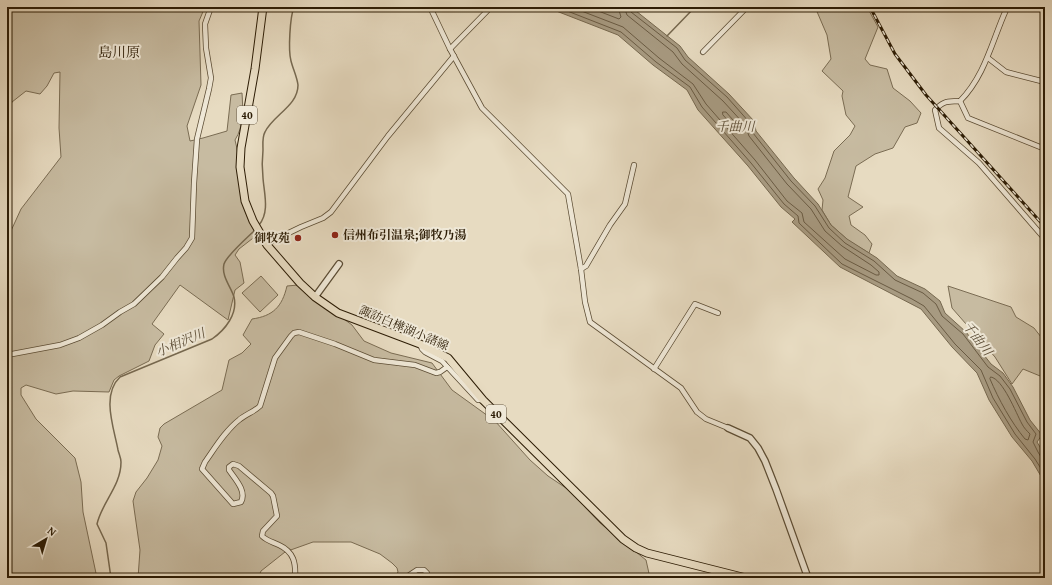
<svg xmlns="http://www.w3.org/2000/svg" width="1052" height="585" viewBox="0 0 1052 585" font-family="'Gentium Book Plus','Noto Serif JP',serif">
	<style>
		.green { fill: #c7bba1; stroke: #7a6c53 }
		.water { fill: #a79a81; stroke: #76684f }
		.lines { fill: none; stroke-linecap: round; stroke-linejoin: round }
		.shore { stroke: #6a5b43; stroke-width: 1 }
		.stream { stroke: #76684f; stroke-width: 1.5 }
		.minor-casing { stroke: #5b4c34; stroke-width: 6 }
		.tertiary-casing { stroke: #5b4c34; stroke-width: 8 }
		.primary-casing { stroke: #2c1c05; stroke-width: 9 }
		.minor { stroke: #efe8d7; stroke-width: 4.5 }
		.tertiary { stroke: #efe8d7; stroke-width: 5.5 }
		.primary { stroke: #e7dbc1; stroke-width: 7 }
		.rail-casing { stroke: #2c1c05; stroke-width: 3 }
		.rail { stroke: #efe8d7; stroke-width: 1.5; stroke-dasharray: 4.5; stroke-linecap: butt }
		.poi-dot { fill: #8f2418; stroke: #efe8d7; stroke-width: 1.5 }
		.labels { text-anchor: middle; stroke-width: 4; stroke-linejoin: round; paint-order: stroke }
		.shield { fill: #efe8d7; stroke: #665944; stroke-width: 1 }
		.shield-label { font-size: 11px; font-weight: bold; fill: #2c1c05 }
		.poi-label { font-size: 12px; font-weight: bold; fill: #2c1c05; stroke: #efe8d7; text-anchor: start }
		.street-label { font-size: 12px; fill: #2c1c05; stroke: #efe8d7 }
		.water-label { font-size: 13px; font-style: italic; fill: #5d4e37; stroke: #efe8d7 }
		.quarter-label { font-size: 14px; fill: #2c1c05; stroke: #efe8d7 }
	</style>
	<rect width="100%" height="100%" fill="#e7dbc1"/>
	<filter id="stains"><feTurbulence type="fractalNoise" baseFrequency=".005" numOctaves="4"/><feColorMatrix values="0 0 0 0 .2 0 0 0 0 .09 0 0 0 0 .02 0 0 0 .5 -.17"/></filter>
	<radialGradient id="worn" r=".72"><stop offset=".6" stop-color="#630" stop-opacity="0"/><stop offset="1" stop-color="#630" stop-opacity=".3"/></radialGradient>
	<g class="green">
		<path d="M7 7H205L199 21 201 85 187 126 190 141 203 138 227 131 231 95 242 93C243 109 244 126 235 140 241 161 238 183 243 203 245 215 252 225 257 235L239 249 235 255 240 262 244 283 235 290 228 320 180 285 152 324 164 334 155 345 149 361 119 376 114 380 109 392 73 391 56 394 26 385 21 388V395L36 419 75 458 81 482 83 512 97 578H7V325H9L7 310V243L10 233 21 209 61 157 59 128 60 72 54 73 47 86 40 94 26 91 12 102 7 115Z"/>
		<path d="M815 7H867L878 27 865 59 870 65 887 69 893 88 910 101 921 113 917 123 905 127 893 148 875 154 856 166 848 197 863 207 849 216 851 225 865 235 872 244 869 253 849 241 831 225 822 210 823 200 818 189 825 178 834 151 850 135 855 126 846 115 842 96 843 91 822 71 831 59 827 35Z"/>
		<path d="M261 276 278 295 260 312 242 293Z"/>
		<path d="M298 285 352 325 364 341 391 353 432 363 452 390 495 421 530 460 548 476 569 490 600 523 646 560 650 578H394L398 572 397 568 392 563 380 554 351 542H313L285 552 261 571 258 578H138L140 550 133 501 136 492 147 478 158 460 162 446 158 437 160 428 164 424 222 390 229 360 242 353 251 344 243 335 252 319C273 316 282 307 287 286Z"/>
		<path d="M948 286 1011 307 1016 317 1034 328 1045 342V378L1023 369 1012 384 995 357 952 308Z"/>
	</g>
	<path class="water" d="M546 7H631L680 46 688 57 729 94 754 121 756 131 794 178 818 204 831 225 847 239 877 258 897 276 925 289 940 301 945 313 966 332 991 364 1003 373 1013 387 1030 420 1042 435 1037 442 1045 455V483L1032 461 1012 437 989 400 977 373 952 347 921 309 840 267 792 222 795 219 781 207 748 166 698 110 687 90 653 65 618 35Z"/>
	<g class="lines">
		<g class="shore">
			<path d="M557 7 621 32 656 62 690 87 702 107 751 163 784 204 798 216 799 223 842 264 912 299 924 306 955 344 981 370 993 398 1015 434 1035 459 1045 475"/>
			<path d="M571 7 623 27 659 58 693 84 706 104 755 160 787 201 802 213 804 222 845 259 876 275H879V272L871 265 842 246 825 231 811 209 787 184 749 136 745 125 723 101 682 64 673 52 627 15 624 7"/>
			<path d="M588 7 619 19 621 17 618 7"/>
			<path d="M629 7 631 12 677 48 685 60 727 97 750 123 753 133 791 181 815 206 829 228 845 243 874 261 895 280 923 293 936 304 942 316 963 334 988 367 1000 376 1010 389 1027 422 1036 434 1033 442 1038 452 1041 457H1045"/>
			<path d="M723 112H726L740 128V133L738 132 723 115Z"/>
			<path d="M991 377C1003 379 1016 413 1022 424 1024 428 1027 431 1030 434L1028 440 1025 439C1011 422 999 400 990 379Z"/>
		</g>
		<g class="stream">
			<path d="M667 36 695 7"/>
			<path d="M259 225C270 212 264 193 263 178 262 169 262 159 263 150 263 145 262 137 265 132 273 115 298 106 298 85 297 77 293 69 291 61 288 50 290 17 294 7"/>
			<path d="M111 578 106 543 97 524C102 502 121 486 121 462 121 458 119 454 118 450 114 428 101 395 120 377L212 339C225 330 238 314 234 297 231 287 221 276 224 264 227 255 248 237 255 230"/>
		</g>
		<defs>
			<g id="minor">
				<path d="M430 7 450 49 482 108 568 194 581 269 585 302 590 322 681 388 697 412 706 419 728 428"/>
				<path d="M1005 7 1006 10C992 41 985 76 960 101 948 102 944 100 935 110L939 128 979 163 1045 239"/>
				<path d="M450 49 491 7"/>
				<path d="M703 52 747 7"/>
				<path d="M988 58 1006 72 1045 82"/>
				<path d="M960 101 968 118 1045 149"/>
				<path d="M267 245 272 241 301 227 323 218 331 212 388 136 454 56"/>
				<path d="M581 269 586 266 610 225 625 204 634 165"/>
				<path d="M420 344 422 349 425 352 442 361 478 400H483"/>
				<path d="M7 355 60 345 79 338 102 325 120 312 134 304 162 277 177 258 186 248 192 238 194 183 197 139 209 89 211 78 206 48 205 24 211 7"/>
				<path d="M654 369 695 304 718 313"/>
				<path d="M295 578C296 563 294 552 279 545 273 542 267 541 262 536L263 531 277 516 273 496 271 493 239 466 233 464 229 467V470C235 479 247 491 241 502L233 504 202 469 205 462C215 448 225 431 239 420 246 414 254 412 260 406L275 358 291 336 294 333 299 332 335 344 374 360 415 365 436 373 440 372 447 367"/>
				<path d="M405 578 417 570H424L427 573 428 578"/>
			</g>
			<g id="tertiary">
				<path d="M315 297 339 264"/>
				<path d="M728 428 750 438 758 448 765 461 776 489 808 578"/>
			</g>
			<path id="primary" d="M263 7 255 69 241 148 240 167 245 201 253 221 267 245 300 283 315 297 338 313 420 344 448 358 483 400 623 539 636 548 647 553 746 578"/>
		</defs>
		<use href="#minor" class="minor-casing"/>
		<use href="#tertiary" class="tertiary-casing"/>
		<use href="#primary" class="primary-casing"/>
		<use href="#minor" class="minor"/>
		<use href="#tertiary" class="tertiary"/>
		<use href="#primary" class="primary"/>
		<defs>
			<path id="rail" d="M870 7 895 54 926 95 1045 227"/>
		</defs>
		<use href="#rail" class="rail-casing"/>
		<use href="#rail" class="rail"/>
	</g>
	<g class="poi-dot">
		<circle cx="335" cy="235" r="4"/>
		<circle cx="298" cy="238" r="4"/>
	</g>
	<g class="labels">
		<g class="shield">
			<rect x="237" y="106" width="20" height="18" rx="3"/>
			<rect x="486" y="405" width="20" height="18" rx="3"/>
		</g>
		<g class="shield-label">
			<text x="247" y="119">40</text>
			<text x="496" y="418">40</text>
		</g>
		<g class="poi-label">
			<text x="343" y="239">信州布引温泉;御牧乃湯</text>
			<text x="290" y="242" text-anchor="end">御牧苑</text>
		</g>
		<g class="street-label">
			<text transform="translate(404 328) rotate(23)" y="4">諏訪白樺湖小諸線</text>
		</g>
		<g class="water-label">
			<text x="735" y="131">千曲川</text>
			<text transform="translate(978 338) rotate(53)" y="5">千曲川</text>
			<text transform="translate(180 342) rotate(-23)" y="5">小相沢川</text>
		</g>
		<g class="quarter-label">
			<text x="119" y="57">島川原</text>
		</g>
	</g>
	<rect width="1052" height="585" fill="none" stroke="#e7dbc1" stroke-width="24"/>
	<rect x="8" y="8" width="1036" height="569" fill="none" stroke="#2c1c05" stroke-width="2"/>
	<rect x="12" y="12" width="1028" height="561" fill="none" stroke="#2c1c05"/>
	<g transform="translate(46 539) rotate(38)" stroke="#efe8d7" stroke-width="3" paint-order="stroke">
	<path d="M0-3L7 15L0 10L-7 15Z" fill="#2c1c05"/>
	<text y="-6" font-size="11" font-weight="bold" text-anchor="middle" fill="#2c1c05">N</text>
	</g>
	<rect width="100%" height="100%" filter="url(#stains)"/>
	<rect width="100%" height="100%" fill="url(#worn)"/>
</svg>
